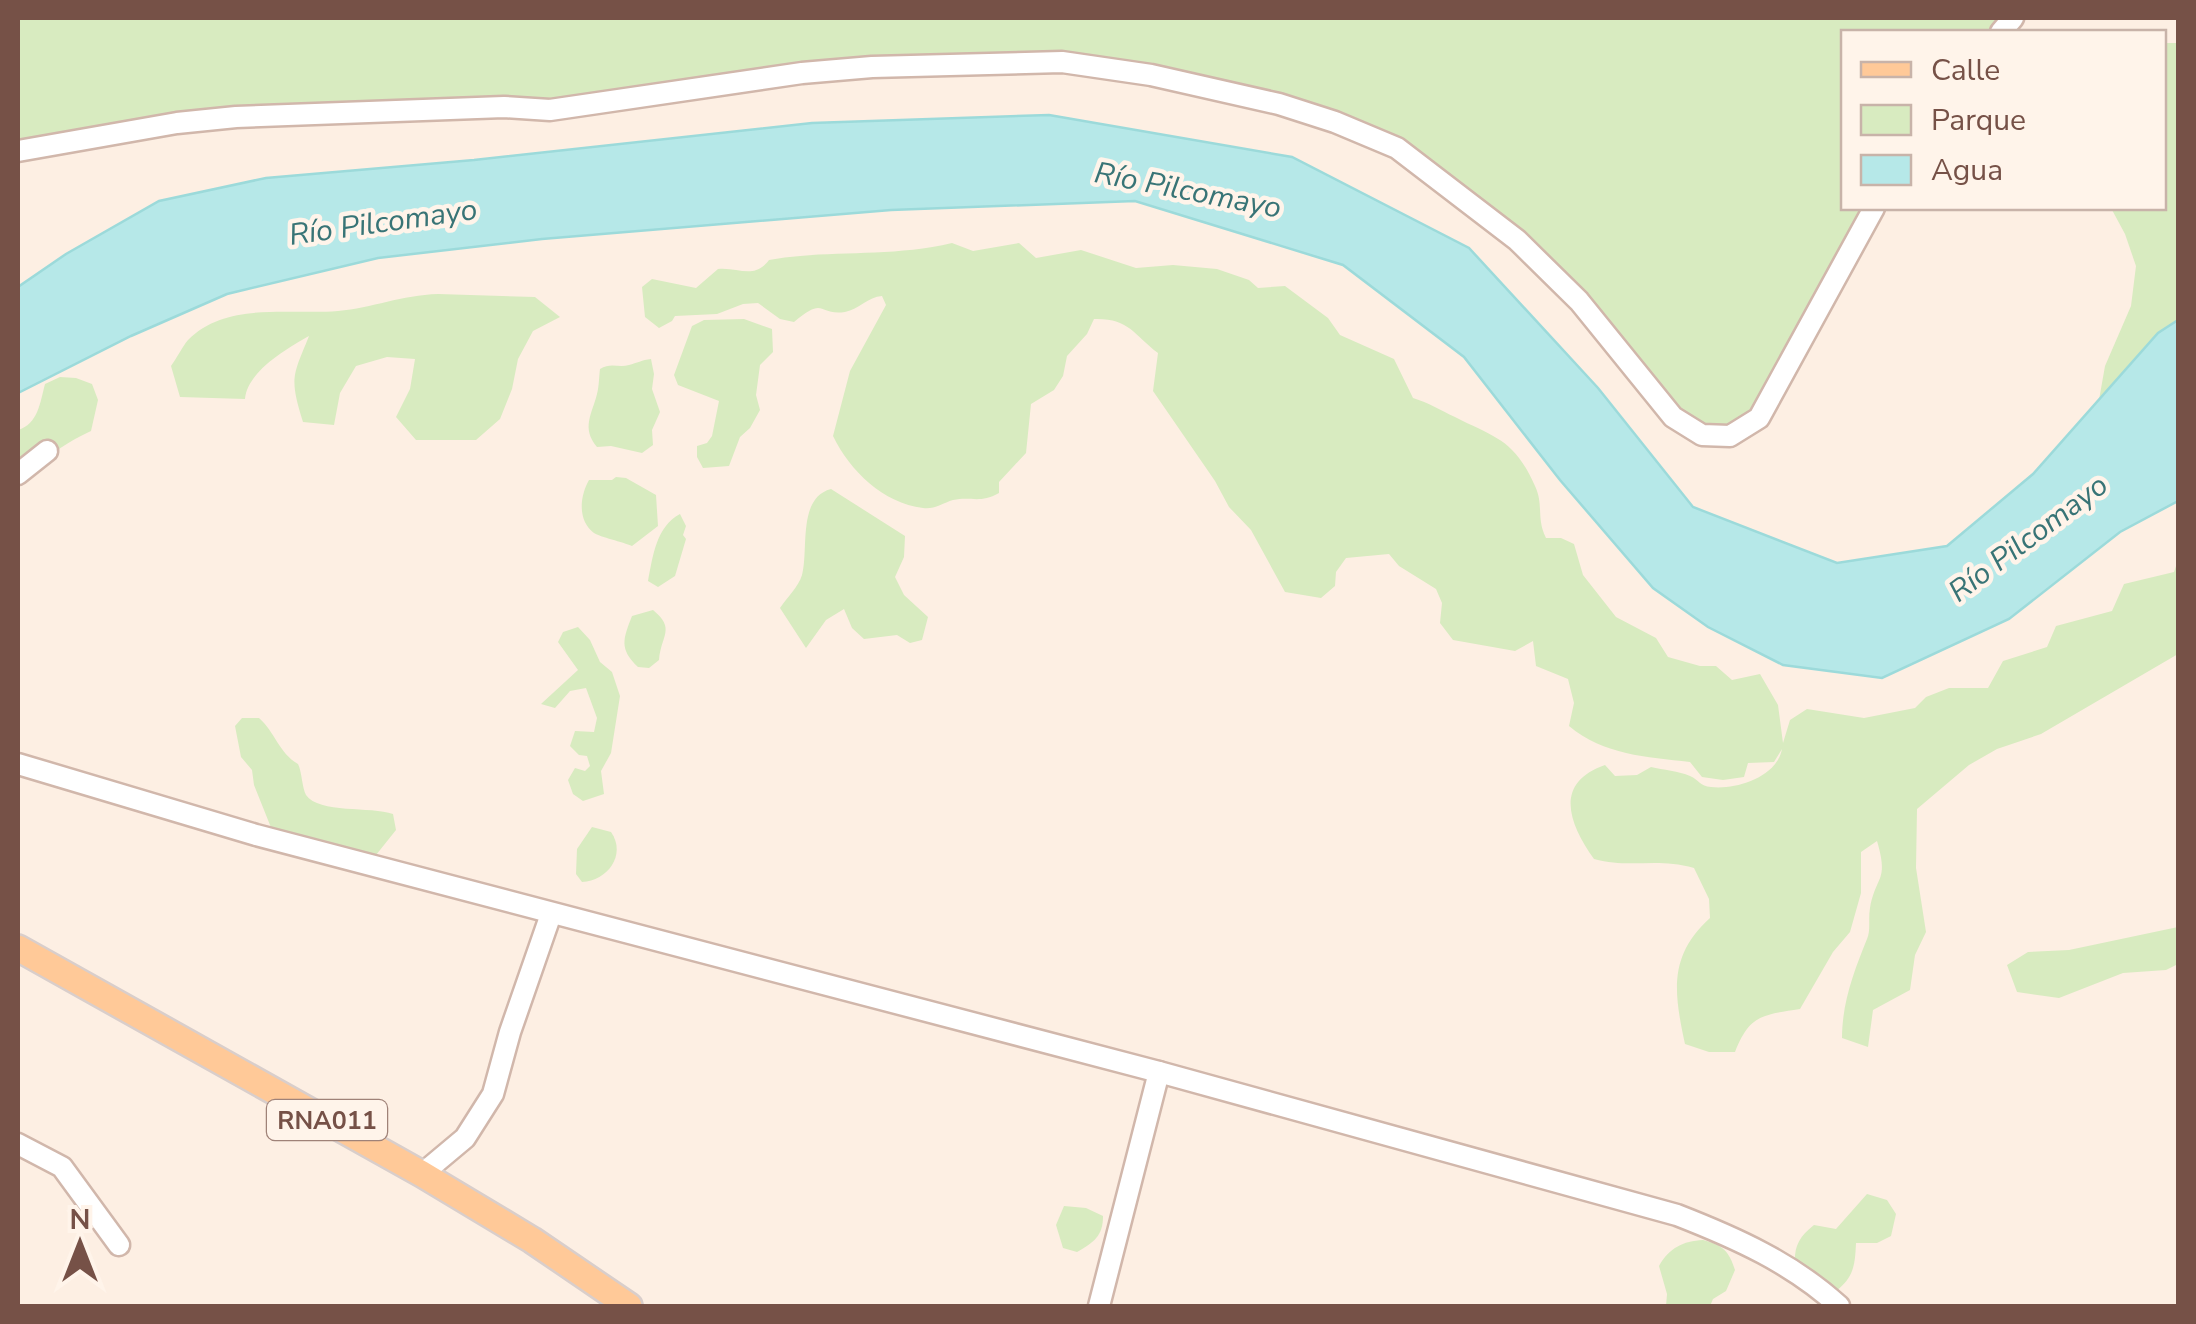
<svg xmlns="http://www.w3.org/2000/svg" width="2196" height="1324" viewBox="0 0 2196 1324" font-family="'Nunito Sans',sans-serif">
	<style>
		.green { fill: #d8ebc0 }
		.water { fill: #b6e8e8; stroke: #9cdada; stroke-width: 2.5 }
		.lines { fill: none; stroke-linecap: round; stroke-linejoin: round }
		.minor-casing { stroke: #d1b7ab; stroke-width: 25 }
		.major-casing { stroke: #d9cecb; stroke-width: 30 }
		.minor { stroke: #fff; stroke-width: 20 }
		.major { stroke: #ffc998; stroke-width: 25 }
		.labels { text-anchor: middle; stroke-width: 9; stroke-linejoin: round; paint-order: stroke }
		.shield { fill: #fff4ea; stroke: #9f8278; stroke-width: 2.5 }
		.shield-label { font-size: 25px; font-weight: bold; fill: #765147 }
		.water-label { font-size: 30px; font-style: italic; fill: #387476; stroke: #fff4ea }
	</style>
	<rect width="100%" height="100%" fill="#fdefe3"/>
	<g class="green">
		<path d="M18 18H2013L2001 32H1844V208H1875L1759 418 1702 435 1579 301 1397 148 1151 75 954 66 550 110 315 112 18 151Z"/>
		<path d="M2164 43H2178V320L2158 333 2099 400 2105 366 2131 306 2136 266 2125 234 2111 208H2164Z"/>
		<path d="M952 243 973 251 1019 243 1036 258 1081 250 1136 268 1173 265 1217 269 1249 280 1258 288 1285 286 1328 318 1340 335 1394 359 1413 398C1429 403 1440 410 1455 417 1496 438 1514 439 1535 486 1544 505 1536 518 1546 538H1561L1574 544 1583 575 1616 617 1656 638 1668 657 1700 666H1716L1732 680 1760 674 1778 705 1783 743 1790 720 1807 709 1864 718 1915 708 1926 697 1949 688H1988L2003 661 2047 647 2056 626 2112 611 2124 584 2174 572 2178 560V654L2041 734 1997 749 1969 765 1917 809 1916 868 1926 932 1915 955 1910 990 1873 1010 1868 1047 1842 1038C1842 1003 1854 971 1867 939 1871 930 1868 919 1870 908 1876 875 1889 882 1877 841L1861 852V893L1850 932 1833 952 1800 1009C1763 1015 1750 1014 1735 1052H1709L1685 1044C1674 993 1668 956 1710 918L1709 899 1694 868C1655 857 1632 869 1594 859 1569 824 1553 783 1605 765L1615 776 1637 775 1651 767C1663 770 1679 771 1690 776 1699 780 1700 786 1711 787 1736 790 1777 777 1782 749L1774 762 1748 763 1744 777 1723 780 1702 777 1690 762C1646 757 1604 755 1569 726L1574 703 1568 679 1536 666 1533 641 1515 651 1453 640 1440 623 1442 603 1436 589 1399 566 1389 554 1346 558 1336 572 1335 586 1321 598 1285 592 1251 530 1229 507 1215 481 1153 391 1158 353C1133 334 1129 318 1094 319L1087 334 1067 356 1063 376 1054 390 1031 404 1026 453 999 482V493C979 504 972 496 953 500 943 503 933 510 923 508 883 503 850 471 833 436L850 371 886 305 882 296C868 297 859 309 845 312 817 316 826 295 794 322L780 319 758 303 743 304 717 314 675 316 672 321 659 328 645 317 642 287 652 279 696 288 718 269C739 267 754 280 769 260 831 249 889 258 952 243Z"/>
		<path d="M438 294 535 297 560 317 533 331 518 359 512 389 500 419 476 440H416L396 417 410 389 415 359 387 357 356 366 340 393 334 425 303 422C289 377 293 376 309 336 286 349 247 372 245 399L180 397 171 366C177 358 182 347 188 340 226 301 290 315 338 311 372 308 402 295 438 294Z"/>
		<path d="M744 319 772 329 773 352 760 365 756 395 760 410 750 428 740 437 729 466 703 468 697 457V446L707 443 712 436 719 401 678 385 674 375 692 326 704 320Z"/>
		<path d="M651 359 654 374 652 389 660 412 652 430 653 445 642 453 611 446 597 447C581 428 592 414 597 394 599 387 599 377 600 369 611 362 618 368 629 365 637 363 642 360 651 359Z"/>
		<path d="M60 377 76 378 92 384 98 400 91 431C60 445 40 462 18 487V430C38 424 40 403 45 384Z"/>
		<path d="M616 477 626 478 656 495 658 526 632 546C623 542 600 537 594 533 577 520 580 496 589 480H612Z"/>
		<path d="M831 489 905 536 904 557 895 577 904 595 928 617 922 640 910 643 897 635 864 639 852 628 844 609 826 620 806 648 780 608C786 599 799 586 802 575 809 550 797 498 831 489Z"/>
		<path d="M680 514 686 526 683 535 686 539 675 576 658 587 648 581C653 556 656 527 680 514Z"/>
		<path d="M653 610C676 629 661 635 659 660L649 668 638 667C619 649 623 639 632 616Z"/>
		<path d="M578 627 590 640 600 662 612 672 620 696 611 753 601 771 604 794 583 801 573 794 568 780 575 768 585 771 590 766 587 756 579 755 570 746 575 731 594 732 597 718 586 688 570 691 555 708 541 704 578 670 558 642 563 632Z"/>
		<path d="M242 718H259C275 732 279 753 298 764 302 772 302 788 306 795 319 814 371 806 393 814L396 830 376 855 360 857 272 830 254 785 252 770 241 757 235 726Z"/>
		<path d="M592 827 611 832C627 855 607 881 582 882L576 874 577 849Z"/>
		<path d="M2178 927V964L2166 970 2123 973 2059 998 2017 992 2007 965 2028 952 2069 950Z"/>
		<path d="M1867 1194 1887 1200 1896 1214 1891 1236 1877 1243H1856C1855 1265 1854 1277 1836 1291L1796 1275C1793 1251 1795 1240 1814 1225L1836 1229Z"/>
		<path d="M1064 1206 1086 1208 1103 1216C1103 1236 1094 1242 1077 1252L1063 1248 1056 1225Z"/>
		<path d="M1703 1240C1723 1245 1729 1251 1735 1270L1726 1291 1713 1299 1710 1306H1666L1667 1294 1659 1266C1669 1248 1683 1241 1703 1240Z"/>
	</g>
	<path class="water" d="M1049 115 1292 157 1469 248 1598 388 1693 507 1837 563 1947 546 2033 474 2158 333 2178 320V501L2120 532 2009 619 1882 678 1783 665 1708 627 1653 588 1560 480 1464 357 1343 265 1135 201 891 210 542 239 378 258 227 294 131 336 18 393V287L66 254 159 201 266 178 474 160 812 123Z"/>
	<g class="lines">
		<defs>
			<g id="minor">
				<path d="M2001 32 2013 18"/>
				<path d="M18 151 177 123 236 117 504 107 550 110 802 73 872 67 1062 62 1151 75 1279 104 1335 122 1397 148 1517 240 1579 301 1673 417 1702 435 1730 436 1759 418 1874 208"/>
				<path d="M18 474 47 451"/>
				<path d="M18 764 256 835 1159 1072 1677 1215C1736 1238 1792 1263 1839 1306"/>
				<path d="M18 1144 62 1167 119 1245"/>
				<path d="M422 1174 465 1138 493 1094 510 1032 551 914"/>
				<path d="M1099 1306 1159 1072"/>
			</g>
			<path id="major" d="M18 948 422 1174 532 1240 629 1306"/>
		</defs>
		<use href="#minor" class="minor-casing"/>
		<use href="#major" class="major-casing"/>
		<use href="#minor" class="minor"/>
		<use href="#major" class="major"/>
	</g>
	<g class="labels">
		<rect class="shield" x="267" y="1100" width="120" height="40" rx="8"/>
		<g class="shield-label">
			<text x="327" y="1129">RNA011</text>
		</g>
		<g class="water-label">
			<text transform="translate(1188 190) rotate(11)" y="10">Río Pilcomayo</text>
			<text transform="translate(383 222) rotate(-8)" y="10">Río Pilcomayo</text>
			<text transform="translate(2028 538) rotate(-37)" y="10">Río Pilcomayo</text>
		</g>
	</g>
	<rect width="2196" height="1324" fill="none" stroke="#765147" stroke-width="40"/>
	<rect x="1841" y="30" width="325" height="180" fill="#fff4ea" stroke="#c8b3a9" stroke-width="2.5"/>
	<rect x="1861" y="62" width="50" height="15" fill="#ffc998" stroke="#c8b3a9" stroke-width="2.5"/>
	<text x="1931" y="80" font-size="30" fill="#765147">Calle</text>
	<rect x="1861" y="105" width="50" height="30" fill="#d8ebc0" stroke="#c8b3a9" stroke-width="2.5"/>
	<text x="1931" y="130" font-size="30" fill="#765147">Parque</text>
	<rect x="1861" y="155" width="50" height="30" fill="#b6e8e8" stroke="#c8b3a9" stroke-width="2.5"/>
	<text x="1931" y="180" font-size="30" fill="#765147">Agua</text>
	<g transform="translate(80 1244)" stroke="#fff4ea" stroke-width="8" paint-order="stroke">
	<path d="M0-8L18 38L0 25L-18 38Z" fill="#765147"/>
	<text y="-15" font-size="28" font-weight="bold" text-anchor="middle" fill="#765147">N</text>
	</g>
</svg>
